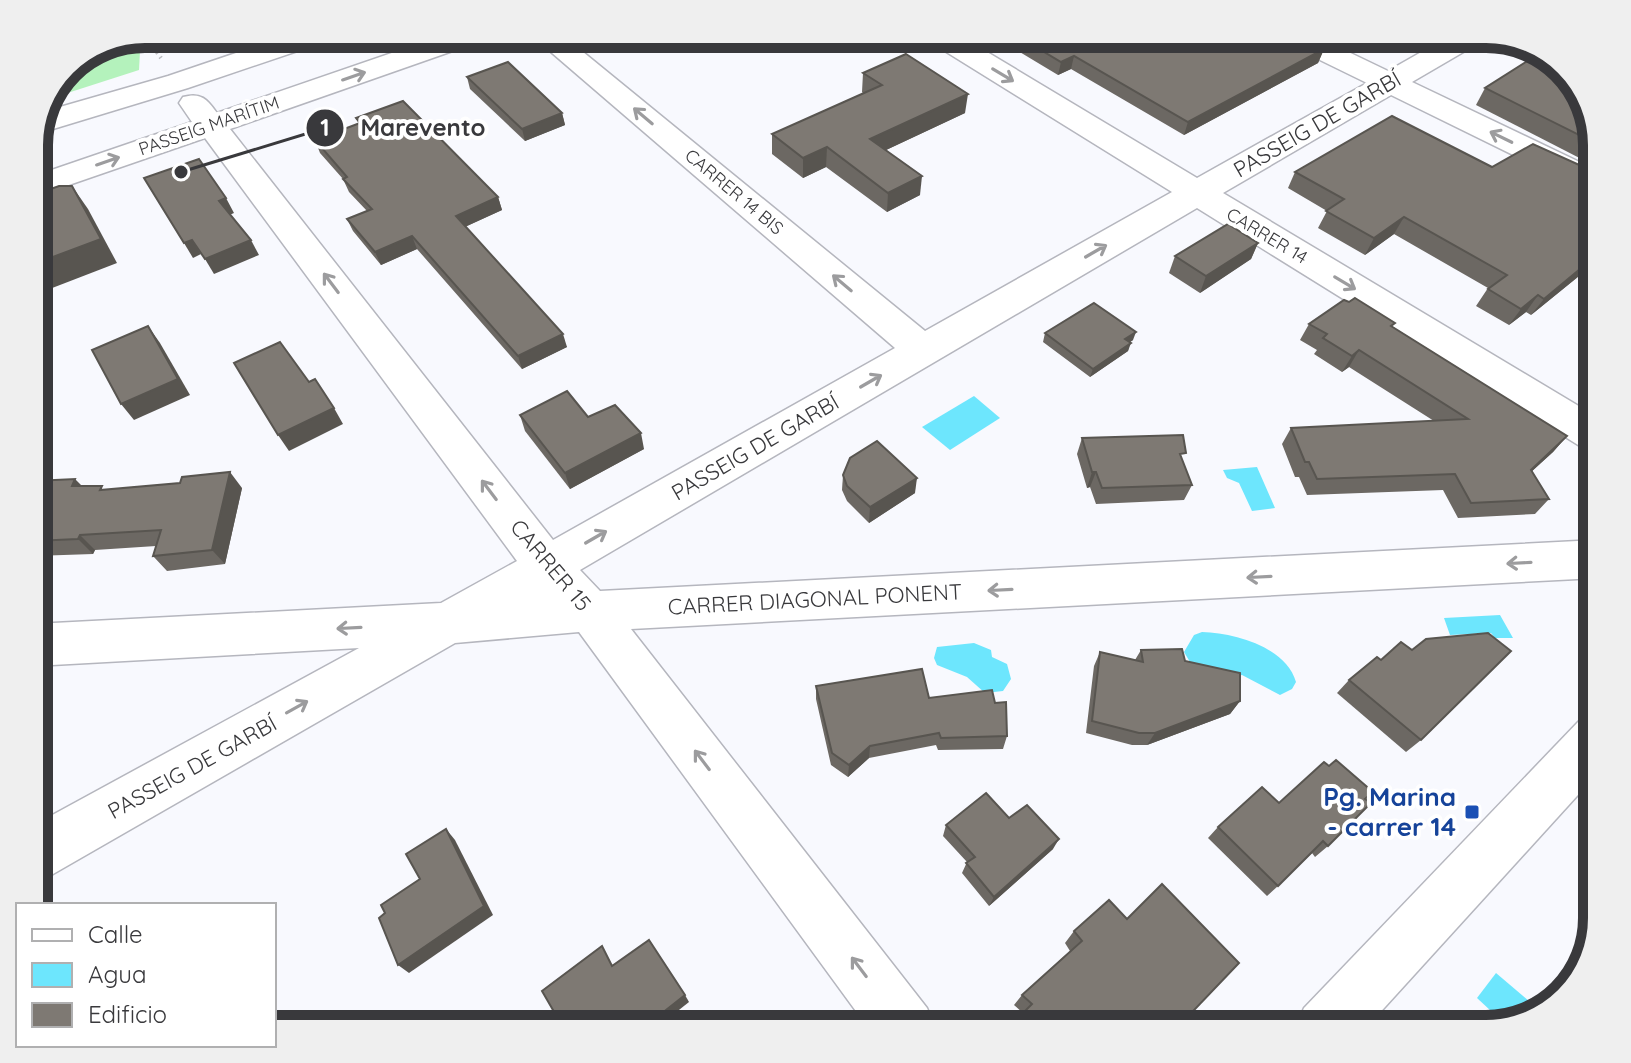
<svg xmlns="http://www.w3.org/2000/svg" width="1631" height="1063" viewBox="0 0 1631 1063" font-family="Quicksand,sans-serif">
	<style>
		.green { fill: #b4f2bc }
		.water { fill: #6de6fd }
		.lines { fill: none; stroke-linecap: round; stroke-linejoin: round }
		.minor-casing { stroke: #b5b6be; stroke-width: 3 }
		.path { stroke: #b9babe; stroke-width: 4; stroke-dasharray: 3 4; stroke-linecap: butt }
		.minor { fill: #fff; fill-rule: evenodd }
		.wall { fill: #6c6863 }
		.shaded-wall { fill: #585550 }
		.building { fill: #7e7973; stroke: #585550; stroke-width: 2 }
		.oneway { stroke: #9c9c9e }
		.transit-dot { fill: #1a4fb4; stroke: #fff; stroke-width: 3 }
		.labels { text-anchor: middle; stroke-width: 8; stroke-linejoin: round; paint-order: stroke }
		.far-street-label { font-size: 18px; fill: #39393c; stroke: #fff }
		.street-label { font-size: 22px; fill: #39393c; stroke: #fff }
		.near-transit-label { font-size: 26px; font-weight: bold; fill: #164399; stroke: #fff; text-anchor: end }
		.rim { fill: none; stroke: #39393c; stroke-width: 10 }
		.leader { fill: none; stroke: #39393c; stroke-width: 3 }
		.callout-dot { fill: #39393c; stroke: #fff; stroke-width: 3 }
		.mark-label { font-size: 24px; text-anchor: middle; font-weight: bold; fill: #fff }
		.callout-label { font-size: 24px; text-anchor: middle; font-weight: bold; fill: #39393c; stroke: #fff; stroke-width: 8; stroke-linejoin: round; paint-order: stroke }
	</style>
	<rect width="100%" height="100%" fill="#f8f9fe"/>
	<path class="green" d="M132 39 140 51 139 70 52 98 67 66Z"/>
	<g class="water">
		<path d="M974 396 1000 418 950 450 922 427Z"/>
		<path d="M1257 467 1275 508 1252 511 1239 483 1227 478 1223 470Z"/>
		<path d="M1500 615 1513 638H1495L1491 633 1450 635 1444 618Z"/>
		<path d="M1202 632C1235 633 1286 647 1296 682L1292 689 1280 695 1242 675 1227 678 1193 667 1184 652 1194 635Z"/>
		<path d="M974 643 991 650 992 657 1007 664 1011 679 1003 691 985 693 967 677 937 665 934 658 937 647Z"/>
		<path d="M1496 973 1543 1013 1505 1024 1477 998Z"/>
	</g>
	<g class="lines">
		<defs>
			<g id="minor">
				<path d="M292 34H334L330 40 188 88 53 129 38 130 46 111 168 76Z"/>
				<path d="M447 34H488L484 40 230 129 553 540 895 348 530 34H561L925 331 1172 192 927 40 923 34H957L1197 178 1367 83 1279 40 1275 34H1311L1388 71 1453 34H1488L1484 40 1412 82 1592 168 1596 175 1592 182 1580 185 1568 182 1391 95 1223 193 1597 417V452L1583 448 1197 208 580 570 600 591 1597 540V578L631 629 927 1008 936 1029H869L579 632 455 643 53 874 34 882V825L359 648 34 666V624L441 603 517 561 205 138 34 197V176L192 122 179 103 183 97C201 92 207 99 217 113Z"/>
				<path d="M1597 715V774L1365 1029H1295L1304 1008 1579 721Z"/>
			</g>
		</defs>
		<use href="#minor" class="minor-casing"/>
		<path class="path" d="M144 34 161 58"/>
		<use href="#minor" class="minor"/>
	</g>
	<g class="wall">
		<path d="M704 34H731L714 41Z"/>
		<path d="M990 34H1292L1324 49 1318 63 1184 135 1071 69 1058 75Z"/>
		<path d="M1317 34H1374L1347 48Z"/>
		<path d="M863 73 965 113 886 150 920 195 887 212 826 167 803 178 772 154V134L863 93 862 92Z"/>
		<path d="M467 77 562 113 565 125 525 141 470 89Z"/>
		<path d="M1485 88 1597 138V167L1476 105Z"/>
		<path d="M356 118 498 197 502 210 465 227 567 347 522 369 417 249 381 265 353 231 347 219 367 211 349 192 343 179 320 153 315 140 359 124Z"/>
		<path d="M1492 167 1597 173V308L1579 276 1531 315 1526 312 1509 325 1476 306 1488 288 1394 234 1365 255 1318 228 1327 211 1288 188 1295 172Z"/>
		<path d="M1258 243 1251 259 1200 293 1169 273 1175 256Z"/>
		<path d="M1309 324 1393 327 1567 436 1553 452 1532 471 1549 499 1535 514 1458 518 1443 490 1307 495 1299 477H1295L1282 444 1291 428 1434 421 1349 367 1342 372 1314 354 1317 350 1300 340Z"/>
		<path d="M1045 333 1133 340 1130 342 1128 351 1090 377 1043 342Z"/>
		<path d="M520 415 588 417 644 449 570 489 525 431Z"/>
		<path d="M1082 438 1182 460 1192 485 1184 500 1096 504 1090 487 1087 488 1077 454Z"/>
		<path d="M843 475 915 493 869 523 847 501 842 490Z"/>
		<path d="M34 481 106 490 242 488 225 564 167 571 153 556 156 546 95 550 93 554 34 556Z"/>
		<path d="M1141 650 1185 661 1240 701 1230 714 1147 745H1132L1086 733 1094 666 1100 652 1135 660Z"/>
		<path d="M1412 650 1421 740 1406 752 1337 693 1349 680 1381 660Z"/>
		<path d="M816 686 929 698 995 703 1007 736 1003 749 938 750 936 745 869 758 848 777 831 765 816 699Z"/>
		<path d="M1365 799 1328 846 1315 857 1312 853 1278 886 1267 896 1208 838 1218 827 1279 803Z"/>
		<path d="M1009 818 1053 849 989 906 962 873 967 862 943 836 946 825Z"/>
		<path d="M1074 931 1176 1029H1018L1014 1023 1023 1013 1014 1005 1022 995 1070 951 1065 943Z"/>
	</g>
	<g class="shaded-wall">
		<path d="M713 34H731L714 41Z"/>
		<path d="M1355 34H1374L1347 48 1353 35Z"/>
		<path d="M1324 49 1318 63 1184 135 1188 122Z"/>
		<path d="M1074 56 1071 69 1058 75 1061 62Z"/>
		<path d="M968 94 965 113 869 158 870 139Z"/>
		<path d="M562 113 565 125 525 141 522 129Z"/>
		<path d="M827 147 826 167 803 178V158Z"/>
		<path d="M922 176 920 195 887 212 888 193Z"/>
		<path d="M72 186 88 209 117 263 34 295V264Z"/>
		<path d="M498 197 502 210 460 229 456 216Z"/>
		<path d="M226 198 234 213 227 216 219 201Z"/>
		<path d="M1404 217 1394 234 1365 255 1374 238Z"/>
		<path d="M412 236 417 249 381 265 375 252Z"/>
		<path d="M192 240 201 254 193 258 184 243Z"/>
		<path d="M251 240 259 255 214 274 205 259Z"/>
		<path d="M1258 243 1251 259 1200 293 1206 276Z"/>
		<path d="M1592 259 1579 276 1531 315 1544 299Z"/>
		<path d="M1538 295 1526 312 1509 325 1521 309Z"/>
		<path d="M148 326 160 343 190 395 134 420 121 404Z"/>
		<path d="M1136 332 1133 340 1122 347 1125 339Z"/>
		<path d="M563 334 567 347 522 369 518 356Z"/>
		<path d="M1131 343 1128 351 1090 377 1093 369Z"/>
		<path d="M1359 350 1349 367 1342 372 1352 356Z"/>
		<path d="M334 408 343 424 289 451 278 435Z"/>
		<path d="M641 433 644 449 570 489 565 473Z"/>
		<path d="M1567 436 1553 452 1517 485 1531 470Z"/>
		<path d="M230 472 242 488 225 564 212 550Z"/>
		<path d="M1092 472H1096L1090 487 1087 488Z"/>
		<path d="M917 478 915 493 869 523 870 507Z"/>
		<path d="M75 479 90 494 72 486Z"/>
		<path d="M80 535 95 550 93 554 78 539Z"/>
		<path d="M1240 701 1230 714 1147 745 1155 733Z"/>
		<path d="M870 746 869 758 848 777 849 765Z"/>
		<path d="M446 829 455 840 493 915 409 973 398 965Z"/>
		<path d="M1059 839 1053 849 989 906 994 897Z"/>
		<path d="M685 995 689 1002 655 1029H642Z"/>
	</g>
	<g class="building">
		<path d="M1014 34H1292L1324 49 1188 122 1074 56 1061 62Z"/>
		<path d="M1543 51 1547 52 1582 90 1597 138V144L1485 88Z"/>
		<path d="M906 54 968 94 870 139 922 176 888 193 827 147 803 158 772 134 882 85 863 73Z"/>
		<path d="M508 62 562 113 522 129 467 77Z"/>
		<path d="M403 101 498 197 456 216 563 334 518 356 412 236 375 252 347 219 372 209 343 179 347 177 315 140 360 123 356 118Z"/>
		<path d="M1392 116 1492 167 1533 144 1597 173V268L1592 259 1544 299 1538 295 1521 309 1488 289 1507 275 1404 217 1374 238 1326 211 1344 199 1295 172Z"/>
		<path d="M199 159 226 198 219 201 251 240 205 259 192 240 184 243 144 178Z"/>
		<path d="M59 186H72L101 239 34 264V195Z"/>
		<path d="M1228 224 1258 243 1206 276 1175 256Z"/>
		<path d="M1355 298 1395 323 1391 326 1567 436 1531 470 1549 499 1471 503 1455 474 1317 479 1309 462H1305L1291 428 1468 419 1359 350 1352 356 1323 338 1327 334 1309 324 1344 300 1349 302Z"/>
		<path d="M1094 303 1136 332 1125 339 1131 343 1093 369 1045 333Z"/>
		<path d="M148 326 178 379 121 404 92 350Z"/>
		<path d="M280 342 309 382 315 379 334 408 278 435 234 363Z"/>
		<path d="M567 391 588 417 615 405 641 433 565 473 520 415Z"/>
		<path d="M1183 435 1186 453 1180 454 1192 485 1102 488 1096 472H1092L1082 438Z"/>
		<path d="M877 441 917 478 870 507 847 486 843 475 850 458Z"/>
		<path d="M230 472 212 550 153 556 161 530 80 535 78 539 34 541V481L75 479 72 486H102L100 490 180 483 182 477Z"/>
		<path d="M1488 633 1511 651 1421 740 1349 680 1377 657 1381 660 1401 642 1412 650 1426 639Z"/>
		<path d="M1182 649 1185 661 1240 673V701L1155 733H1139L1092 721 1100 652 1143 662 1141 650Z"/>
		<path d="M922 669 929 698 992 690 995 703 1006 702 1007 736 941 738 939 733 870 746 849 765 832 753 816 686Z"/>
		<path d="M1336 760 1373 792 1365 799 1371 803 1328 846 1323 841 1278 886 1218 827 1262 787 1279 803 1324 762 1329 766Z"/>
		<path d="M986 793 1009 818 1027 805 1059 839 994 897 966 863 975 857 946 825Z"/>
		<path d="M446 829 484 906 398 965 379 918 385 913 381 905 420 879 406 854Z"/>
		<path d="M1162 884 1239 963 1176 1029H1034L1022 1014 1032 1004 1022 995 1082 941 1074 931 1109 900 1127 919Z"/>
		<path d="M649 940 685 995 642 1029H564L542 991 602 946 612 966Z"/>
	</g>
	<defs><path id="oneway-shaft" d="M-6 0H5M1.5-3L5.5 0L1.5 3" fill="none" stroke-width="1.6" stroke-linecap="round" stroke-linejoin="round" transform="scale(2)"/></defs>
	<g class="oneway">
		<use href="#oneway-shaft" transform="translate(1003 75) rotate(31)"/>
		<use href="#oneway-shaft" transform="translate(354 76) rotate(-19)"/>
		<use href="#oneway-shaft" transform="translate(643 116) rotate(-140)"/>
		<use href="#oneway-shaft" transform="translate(1501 137) rotate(-154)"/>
		<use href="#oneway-shaft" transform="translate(108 161) rotate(-19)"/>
		<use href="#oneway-shaft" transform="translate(1096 251) rotate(-30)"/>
		<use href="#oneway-shaft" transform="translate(331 283) rotate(-127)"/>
		<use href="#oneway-shaft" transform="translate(842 283) rotate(-140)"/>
		<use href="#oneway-shaft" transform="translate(1345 283) rotate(31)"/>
		<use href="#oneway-shaft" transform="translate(871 381) rotate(-30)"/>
		<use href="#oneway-shaft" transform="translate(489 490) rotate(-127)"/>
		<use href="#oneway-shaft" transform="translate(596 537) rotate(-30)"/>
		<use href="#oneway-shaft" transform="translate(1519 563) rotate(177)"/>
		<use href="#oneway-shaft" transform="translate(1259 577) rotate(177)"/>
		<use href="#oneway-shaft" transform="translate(1000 590) rotate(177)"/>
		<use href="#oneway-shaft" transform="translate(349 628) rotate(177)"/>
		<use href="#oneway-shaft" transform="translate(297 707) rotate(-29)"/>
		<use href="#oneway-shaft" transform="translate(702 760) rotate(-127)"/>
		<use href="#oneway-shaft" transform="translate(859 967) rotate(-127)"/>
	</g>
	<rect class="transit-dot" x="1464" y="804" width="16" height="16" rx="4"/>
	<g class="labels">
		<g class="far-street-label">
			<text transform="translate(209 126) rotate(-19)" y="6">PASSEIG MARÍTIM</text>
			<text transform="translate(734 192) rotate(40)" y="6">CARRER 14 BIS</text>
			<text transform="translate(1267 236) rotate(31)" y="6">CARRER 14</text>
		</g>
		<g class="street-label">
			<text transform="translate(1317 124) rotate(-30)" y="8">PASSEIG DE GARBÍ</text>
			<text transform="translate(755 447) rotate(-30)" y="8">PASSEIG DE GARBÍ</text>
			<text transform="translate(551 565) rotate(50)" y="8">CARRER 15</text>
			<text transform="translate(815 599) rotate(-3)" y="8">CARRER DIAGONAL PONENT</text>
			<text transform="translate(192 767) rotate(-29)" y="8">PASSEIG DE GARBÍ</text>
		</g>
		<g class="near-transit-label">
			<text x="1456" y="806">Pg. Marina<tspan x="1456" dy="30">- carrer 14</tspan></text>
		</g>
	</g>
	<path d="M0 0H1631V1063H0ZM145 48H1486A97 97 0 0 1 1583 145V918A97 97 0 0 1 1486 1015H145A97 97 0 0 1 48 918V145A97 97 0 0 1 145 48Z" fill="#efefef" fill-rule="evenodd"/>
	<path class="rim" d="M145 48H1486A97 97 0 0 1 1583 145V918A97 97 0 0 1 1486 1015H145A97 97 0 0 1 48 918V145A97 97 0 0 1 145 48Z"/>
	<path class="leader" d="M181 172L325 128"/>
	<g class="callout-dot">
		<circle cx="181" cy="172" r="8"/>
		<circle cx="325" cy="128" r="20"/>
	</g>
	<g class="mark-label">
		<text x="325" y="136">1</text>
	</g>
	<g class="callout-label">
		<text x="423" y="136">Marevento</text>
	</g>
	<rect x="16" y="903" width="260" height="144" fill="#ffffff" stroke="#b0b0b1" stroke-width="2"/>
	<rect x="32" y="929" width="40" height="12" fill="#ffffff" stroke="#b0b0b1" stroke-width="2"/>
	<text x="88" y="943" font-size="24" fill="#39393c">Calle</text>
	<rect x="32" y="963" width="40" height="24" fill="#6de6fd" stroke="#b0b0b1" stroke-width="2"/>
	<text x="88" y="983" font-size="24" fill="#39393c">Agua</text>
	<rect x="32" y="1003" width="40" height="24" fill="#7e7973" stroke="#b0b0b1" stroke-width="2"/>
	<text x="88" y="1023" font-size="24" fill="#39393c">Edificio</text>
</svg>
